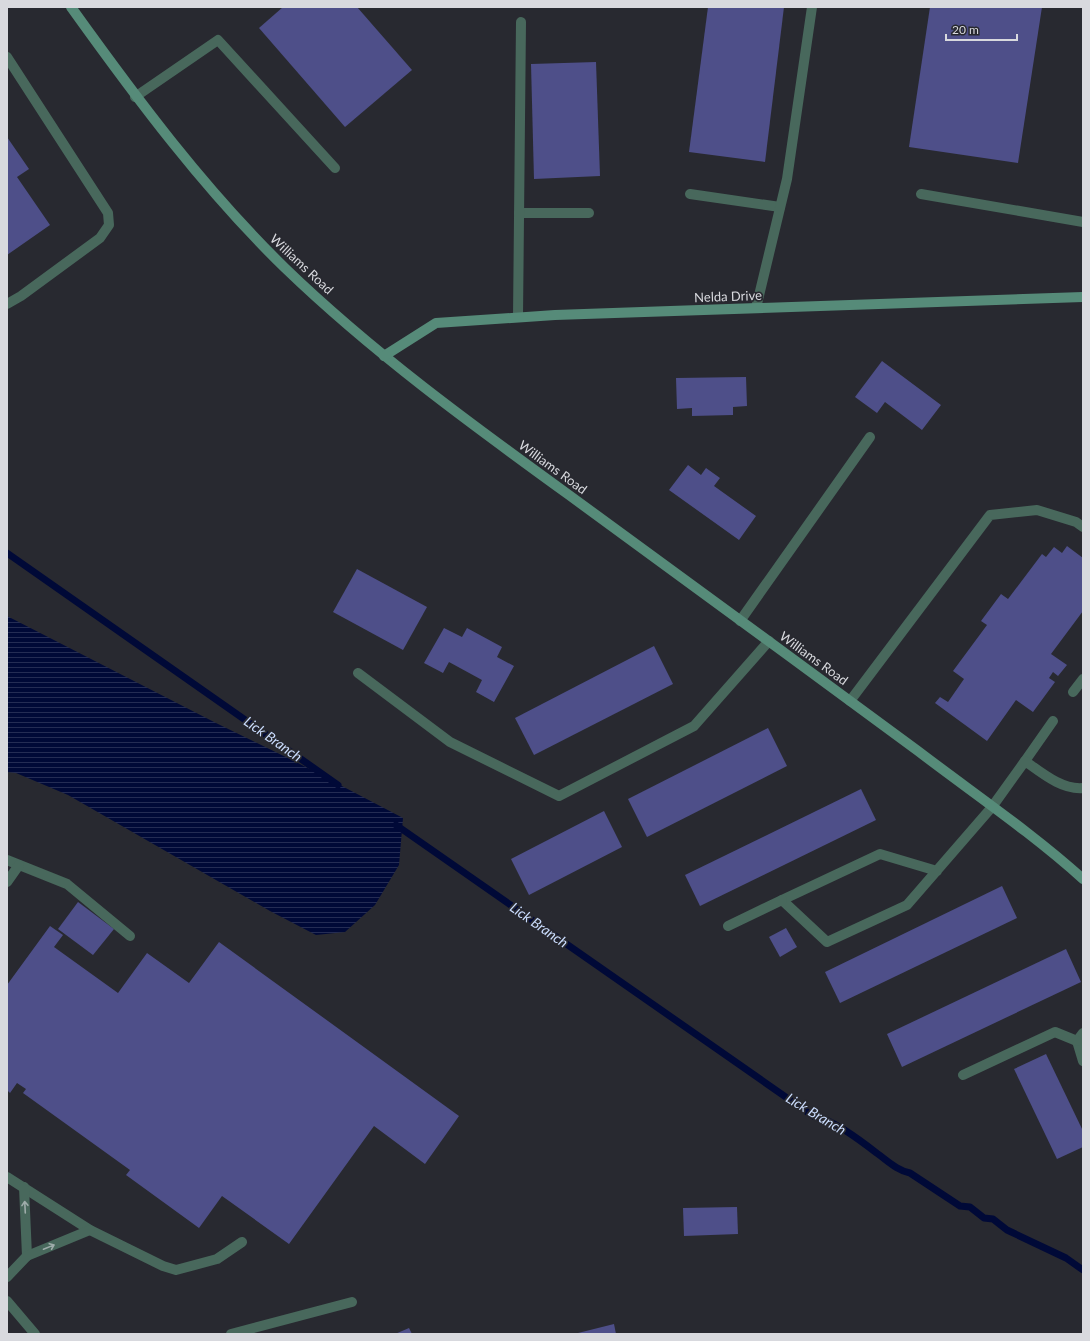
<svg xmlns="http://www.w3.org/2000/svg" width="1090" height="1341" viewBox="0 0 1090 1341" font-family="Lato,sans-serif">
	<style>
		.water { fill: url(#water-rules) }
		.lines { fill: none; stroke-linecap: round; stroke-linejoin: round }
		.stream { stroke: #000937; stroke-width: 7 }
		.building { fill: #4e4f89 }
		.lane { stroke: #48685c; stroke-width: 10 }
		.street { stroke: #48685c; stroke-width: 10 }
		.secondary { stroke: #568b79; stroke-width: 10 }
		.oneway { stroke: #9eacaa }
		.labels { text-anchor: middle; stroke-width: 3.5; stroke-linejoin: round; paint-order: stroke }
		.street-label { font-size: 13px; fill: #d8d9de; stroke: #282930 }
		.water-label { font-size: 14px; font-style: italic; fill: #cadcfd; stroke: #282930 }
	</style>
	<defs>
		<pattern id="water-rules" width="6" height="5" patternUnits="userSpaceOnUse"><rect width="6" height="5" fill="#000937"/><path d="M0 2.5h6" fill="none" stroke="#242c54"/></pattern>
	</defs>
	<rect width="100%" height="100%" fill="#282930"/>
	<path class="water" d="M7 616 216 723 298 763 403 818 399 865 375 905 345 932 316 935 270 911 68 795 16 773 7 772Z"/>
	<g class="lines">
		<g class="stream">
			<path d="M7 553 338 785"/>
			<path d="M396 825 813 1116C834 1120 861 1141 878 1154 889 1162 897 1170 910 1173L960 1206 970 1207 984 1218 993 1219 1007 1230 1066 1258 1083 1270"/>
		</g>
	</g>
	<g class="building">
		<path d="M283 7H357L412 70 345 127 259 28Z"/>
		<path d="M708 7H784L765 162 689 152Z"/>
		<path d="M930 7H1042L1018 163 909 147Z"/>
		<path d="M596 62 600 176 534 179 531 64Z"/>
		<path d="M7 137 29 169 17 177 50 225 7 255Z"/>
		<path d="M882 361 941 405 922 430 885 402 877 413 855 397Z"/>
		<path d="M746 377 747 406 733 407V415L692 416V408L677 409 676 378Z"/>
		<path d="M688 465 701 475 706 468 720 478 714 486 756 516 739 540 669 490Z"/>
		<path d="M1067 546 1083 558V611L1051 654 1067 665 1058 676 1053 672 1049 678 1055 682 1033 712 1016 700 987 741 935 703 940 697 948 702 964 679 953 671 987 625 981 621 1001 594 1008 599 1042 554 1046 557 1054 547 1062 553Z"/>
		<path d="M357 569 427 607 403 650 333 612Z"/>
		<path d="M444 628 462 637 467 628 502 647 497 657 514 666 494 702 476 692 482 680 449 662 443 673 424 663Z"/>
		<path d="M654 646 673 684 534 755 515 718Z"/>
		<path d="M768 728 787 766 647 837 628 799Z"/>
		<path d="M861 789 876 820 700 906 685 875Z"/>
		<path d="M604 811 622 847 529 895 511 859Z"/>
		<path d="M1002 886 1017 918 840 1003 825 972Z"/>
		<path d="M78 902 114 929 93 955 58 929Z"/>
		<path d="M50 926 63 935 54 947 118 993 147 953 189 983 219 942 459 1116 425 1164 374 1126 289 1244 222 1196 199 1228 126 1175 130 1170 23 1093 26 1089 17 1083 10 1093 7 1090V985Z"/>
		<path d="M786 928 797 947 780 957 769 937Z"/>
		<path d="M1066 949 1081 982 902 1067 887 1034Z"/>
		<path d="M1046 1054 1083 1131V1147L1057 1159 1014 1069Z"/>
		<path d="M737 1207 738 1234 684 1236 683 1208Z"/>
		<path d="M614 1324 616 1334H578V1333Z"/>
		<path d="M409 1328 412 1334H395Z"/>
	</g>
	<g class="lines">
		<g class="lane">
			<path d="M7 57 108 213 109 225 100 238 21 296 7 304"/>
			<path d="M135 97 218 40 335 168"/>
			<path d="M690 194 780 207"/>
			<path d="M921 194 1083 222"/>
			<path d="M519 213H589"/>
			<path d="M756 308 787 179 812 7"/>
			<path d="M518 317 521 22"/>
			<path d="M740 621 870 437"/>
			<path d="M358 673 450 742 559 796 694 726 769 641"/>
			<path d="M1073 692 1083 679"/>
			<path d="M850 701 990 515 1037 510 1076 522 1083 527"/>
			<path d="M1025 761 1053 721"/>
			<path d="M7 860 67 884 130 936"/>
			<path d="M937 871 880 854 782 900 827 942 907 905 992 807 1025 761C1042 773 1062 790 1083 788"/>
			<path d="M7 882 19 865"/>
			<path d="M728 926 782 900"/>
			<path d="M1083 1033 1077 1041 1083 1061"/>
			<path d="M963 1075 1055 1032 1077 1041"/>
			<path d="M7 1177 90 1230 163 1266 176 1270 217 1259 242 1242"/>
			<path d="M24 1187 27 1256"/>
			<path d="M7 1277 27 1256 90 1230"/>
			<path d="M231 1334 352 1302"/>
		</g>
		<path class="street" d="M7 1301 35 1334"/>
		<g class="secondary">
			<path d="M71 7C137 99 204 189 285 268 372 352 471 424 569 495 686 581 802 665 918 751 973 793 1032 833 1083 879"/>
			<path d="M384 356 436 323 555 315 1083 297"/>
		</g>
	</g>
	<defs><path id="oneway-shaft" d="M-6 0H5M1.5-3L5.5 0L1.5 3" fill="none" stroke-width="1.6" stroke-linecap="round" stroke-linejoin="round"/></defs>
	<g class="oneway">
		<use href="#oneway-shaft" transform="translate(25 1207) rotate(-93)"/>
		<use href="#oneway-shaft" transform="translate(49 1247) rotate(-22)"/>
	</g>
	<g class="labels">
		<g class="street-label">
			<text transform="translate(302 264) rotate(43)" y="5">Williams Road</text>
			<text transform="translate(728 296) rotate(-2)" y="5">Nelda Drive</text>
			<text transform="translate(553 467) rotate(36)" y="5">Williams Road</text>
			<text transform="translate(814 658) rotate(36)" y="5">Williams Road</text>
		</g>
		<g class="water-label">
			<text transform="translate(273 739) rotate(35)" y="5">Lick Branch</text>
			<text transform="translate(539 925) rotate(35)" y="5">Lick Branch</text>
			<text transform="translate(816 1114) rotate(31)" y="5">Lick Branch</text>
		</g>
	</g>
	<rect width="1090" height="1341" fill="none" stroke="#d8d9de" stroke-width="16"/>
	<path d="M946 34v6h71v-6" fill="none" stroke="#d8d9de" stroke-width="2"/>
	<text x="952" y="34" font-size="12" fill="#d8d9de" stroke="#282930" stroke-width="3" paint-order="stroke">20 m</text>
</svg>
